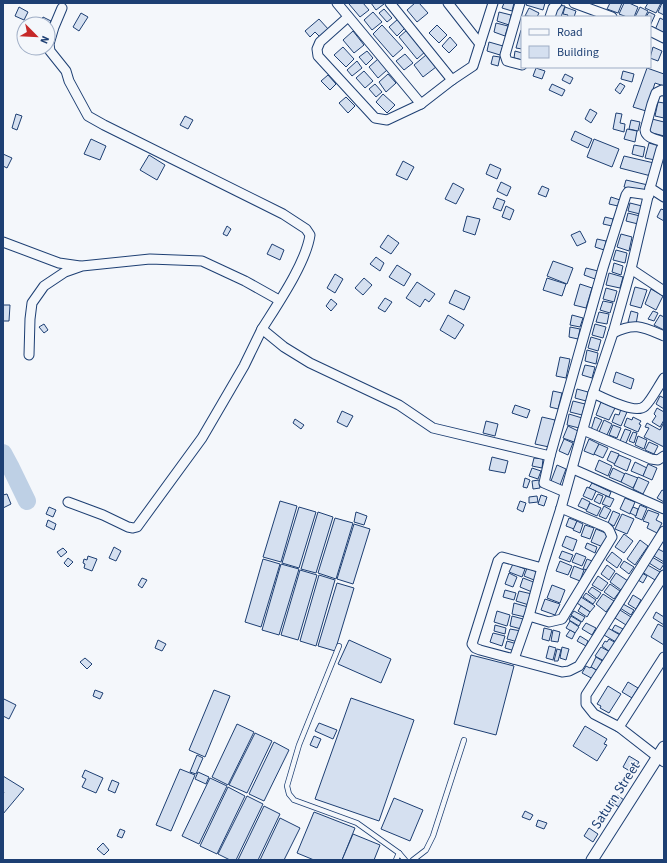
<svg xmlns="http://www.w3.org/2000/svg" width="667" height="863" viewBox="0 0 667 863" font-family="'Source Sans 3',sans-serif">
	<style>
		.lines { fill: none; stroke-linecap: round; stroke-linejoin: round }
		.river { stroke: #bed0e5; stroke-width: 18 }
		.building { fill: #d5e0f0; stroke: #1d3f73 }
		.service-casing { stroke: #1d3f73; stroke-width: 6 }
		.minor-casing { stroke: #1d3f73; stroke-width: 11 }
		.tertiary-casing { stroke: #1d3f73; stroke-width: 13 }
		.service { stroke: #f4f7fb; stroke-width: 4.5 }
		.minor { stroke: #f4f7fb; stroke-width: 9 }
		.tertiary { stroke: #f4f7fb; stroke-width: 11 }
		.labels { text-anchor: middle; stroke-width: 3; stroke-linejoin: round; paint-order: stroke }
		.street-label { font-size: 14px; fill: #1d3f73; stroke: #f4f7fb }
	</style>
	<rect width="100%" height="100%" fill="#f4f7fb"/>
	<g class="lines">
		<path class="river" d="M3 453 10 466 27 501"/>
	</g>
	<g class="building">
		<path d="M350 3H363L369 10 360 17 349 4Z"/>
		<path d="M371 3H383L384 4 376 10Z"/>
		<path d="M415 3H419L428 13 417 22 407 10Z"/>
		<path d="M504 3H514L512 11 502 8Z"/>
		<path d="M527 3H545L543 10 526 5Z"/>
		<path d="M610 3H622L618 13 607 9Z"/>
		<path d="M624 3H629L638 7 634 17H627L619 14Z"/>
		<path d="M648 3H661L656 13 645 8Z"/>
		<path d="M662 3H664V15L658 12Z"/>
		<path d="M558 5 565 6 561 17H552Z"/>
		<path d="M19 7 28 12 24 20 15 16Z"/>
		<path d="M565 7 576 11 574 17H567L568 15 563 14Z"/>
		<path d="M640 7 648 11 645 17H635Z"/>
		<path d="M529 8 539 13 537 17 525 16Z"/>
		<path d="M384 9 392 18 387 22 379 13Z"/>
		<path d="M373 12 382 22 372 30 364 20Z"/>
		<path d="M499 12 511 15 509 25 497 21Z"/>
		<path d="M649 12 655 15 650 26V17H646Z"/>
		<path d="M81 13 88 17 79 31 73 27Z"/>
		<path d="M43 17 51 21 48 27V24H39Z"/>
		<path d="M660 18 664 20V34L655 30Z"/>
		<path d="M319 19 329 30 320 37 315 32 310 37 305 31Z"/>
		<path d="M398 19 406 27 397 36 389 27Z"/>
		<path d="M496 23 508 26 505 36 494 32Z"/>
		<path d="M382 25 403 48 393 57 373 34Z"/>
		<path d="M437 25 447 35 439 43 429 33Z"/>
		<path d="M407 30 426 51 417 59 399 37Z"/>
		<path d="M521 30 522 31V49L516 48Z"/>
		<path d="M353 31 364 45 354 53 343 40Z"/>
		<path d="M450 37 457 45 449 53 442 46Z"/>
		<path d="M489 42 503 46 500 55 487 51Z"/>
		<path d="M343 47 354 59 346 67 334 55Z"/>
		<path d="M653 47 662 51 658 61 650 58Z"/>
		<path d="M367 51 373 58 366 65 359 57Z"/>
		<path d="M515 51 522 53V60L514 58Z"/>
		<path d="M405 54 413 63 404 70 396 61Z"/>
		<path d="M426 55 436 67 423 77 414 65Z"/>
		<path d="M493 56 500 57 498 66 491 64Z"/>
		<path d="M378 59 387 70 378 78 369 67Z"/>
		<path d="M357 61 362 68 352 76 347 70Z"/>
		<path d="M536 68 545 71 542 79 533 76Z"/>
		<path d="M647 68 664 74V86L655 83 646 111 633 107Z"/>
		<path d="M364 71 373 81 365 88 356 78Z"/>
		<path d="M623 71 634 74 632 82 621 79Z"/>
		<path d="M388 74 396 83 386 92 379 82Z"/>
		<path d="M565 74 573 78 570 84 562 80Z"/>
		<path d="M328 75 336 84 330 90 321 81Z"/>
		<path d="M620 83 625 86 620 94 615 90Z"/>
		<path d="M375 84 382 92 376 97 369 89Z"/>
		<path d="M552 84 565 90 562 96 549 90Z"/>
		<path d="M383 94 395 105 387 113 376 102Z"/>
		<path d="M346 97 355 106 348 113 339 103Z"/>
		<path d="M658 102 664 103V118L655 116Z"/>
		<path d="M590 109 597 113 591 123 585 119Z"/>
		<path d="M616 113 622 114 620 123 625 124 624 132 613 129Z"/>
		<path d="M16 114 22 116 17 130 12 128Z"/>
		<path d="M185 116 193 120 188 129 180 125Z"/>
		<path d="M652 119 664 122V136L649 132Z"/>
		<path d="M631 120 640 122 638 131 629 129Z"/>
		<path d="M627 129 637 131 635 142 624 139Z"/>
		<path d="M575 131 592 139 588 148 571 140Z"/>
		<path d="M91 139 106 146 100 160 84 154Z"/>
		<path d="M594 139 619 149 612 167 587 157Z"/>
		<path d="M649 143 659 146 655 160 645 158Z"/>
		<path d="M634 145 645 147 643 157 632 154Z"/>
		<path d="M3 154 12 158 7 168 3 166Z"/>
		<path d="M149 155 165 165 157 180 140 170Z"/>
		<path d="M624 156 654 163 651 176 620 168Z"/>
		<path d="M403 161 414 167 407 180 396 175Z"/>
		<path d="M490 164 501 169 497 179 486 174Z"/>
		<path d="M626 180 648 185 645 193 624 187Z"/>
		<path d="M501 182 511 187 507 196 497 191Z"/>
		<path d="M453 183 464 189 456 204 445 199Z"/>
		<path d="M542 186 549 189 546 197 538 194Z"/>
		<path d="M611 197 620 200 618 206 609 204Z"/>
		<path d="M497 198 505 201 501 211 493 208Z"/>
		<path d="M630 203 642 206 640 214 628 211Z"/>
		<path d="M506 206 514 210 510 220 502 217Z"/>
		<path d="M661 209 664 210V221L657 217Z"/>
		<path d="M628 213 640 216 638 224 626 221Z"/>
		<path d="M467 216 480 219 475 235 463 231Z"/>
		<path d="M605 217 613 219 612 226 603 224Z"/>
		<path d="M227 226 231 229 227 236 223 234Z"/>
		<path d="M580 231 586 242 577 246 571 235Z"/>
		<path d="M621 234 632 237 629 251 617 247Z"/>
		<path d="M388 235 399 243 391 254 380 247Z"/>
		<path d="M597 239 606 241 604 250 595 247Z"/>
		<path d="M272 244 284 250 280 260 267 254Z"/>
		<path d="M616 250 627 253 625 263 613 260Z"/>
		<path d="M376 257 384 263 380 271 370 264Z"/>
		<path d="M553 261 573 268 567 284 547 276Z"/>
		<path d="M614 263 623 266 621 275 612 272Z"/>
		<path d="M397 265 411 274 404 286 389 277Z"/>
		<path d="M586 268 598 271 595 279 584 275Z"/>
		<path d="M609 273 623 277 620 288 606 285Z"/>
		<path d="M335 274 343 279 335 293 327 288Z"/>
		<path d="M364 278 372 285 363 295 355 288Z"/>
		<path d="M547 278 566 284 562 296 543 290Z"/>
		<path d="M417 282 435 294 429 302 425 299 420 307 406 298Z"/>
		<path d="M580 284 592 288 586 308 574 305Z"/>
		<path d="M635 287 647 290 641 308 630 305Z"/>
		<path d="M606 288 617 291 614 302 603 299Z"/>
		<path d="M651 289 663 296 656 310 645 304Z"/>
		<path d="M455 290 470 297 464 310 449 303Z"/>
		<path d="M385 298 392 302 385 312 378 308Z"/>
		<path d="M331 299 337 304 331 311 326 306Z"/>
		<path d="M603 301 613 303 610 313 600 310Z"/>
		<path d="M3 305H10L9 321H3Z"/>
		<path d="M631 311 638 313 636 324 628 322Z"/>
		<path d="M653 311 658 313 654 321 648 319Z"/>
		<path d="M599 312 609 314 607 324 596 322Z"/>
		<path d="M448 315 464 325 455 339 440 330Z"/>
		<path d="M572 315 583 318 580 327 570 325Z"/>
		<path d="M660 315 664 317V330L654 325Z"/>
		<path d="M44 324 48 330 44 333 39 327Z"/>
		<path d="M595 324 606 327 603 338 592 335Z"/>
		<path d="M570 327 580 329 578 339 569 337Z"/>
		<path d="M591 337 601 340 598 351 588 348Z"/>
		<path d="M587 350 598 353 596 364 585 361Z"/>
		<path d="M560 357 570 359 566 378 556 376Z"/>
		<path d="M585 365 595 367 592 378 582 375Z"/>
		<path d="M616 372 634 379 631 389 613 382Z"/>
		<path d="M577 389 588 392 586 401 575 398Z"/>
		<path d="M553 391 562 393 558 409 550 407Z"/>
		<path d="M660 396 664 398V409L656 404Z"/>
		<path d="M573 401 585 404 582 415 570 412Z"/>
		<path d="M601 402 615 408 609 420 596 415Z"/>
		<path d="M515 405 530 410 527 418 512 413Z"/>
		<path d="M657 408 664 412V420L660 427 652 422 656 416 654 414Z"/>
		<path d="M621 409 627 412 621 426 612 422 615 414 619 415Z"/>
		<path d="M342 411 353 416 347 427 337 422Z"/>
		<path d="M569 414 582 418 579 428 567 425Z"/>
		<path d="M542 417 555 420 549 447 535 444Z"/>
		<path d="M595 417 602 420 596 432 591 430Z"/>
		<path d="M633 417 641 421 639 424 641 425 638 432 624 426 627 418 632 420Z"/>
		<path d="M295 419 304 425 301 429 293 423Z"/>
		<path d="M604 420 612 424 607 435 599 432Z"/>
		<path d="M486 421 498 424 495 436 483 433Z"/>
		<path d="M664 422V447L644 437 649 428 645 427 647 423 660 430Z"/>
		<path d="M613 425 621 428 617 438 609 435Z"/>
		<path d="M568 426 578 431 574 442 563 438Z"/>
		<path d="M625 429 631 431 626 443 620 441Z"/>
		<path d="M633 432 637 433 634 443 629 441Z"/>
		<path d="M638 436 647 440 644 449 635 445Z"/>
		<path d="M564 439 573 443 568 455 559 451Z"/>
		<path d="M589 439 599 444 594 455 584 451Z"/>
		<path d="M649 442 658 446 654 454 645 450Z"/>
		<path d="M599 444 608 448 603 458 594 454Z"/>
		<path d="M611 451 619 454 615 464 607 460Z"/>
		<path d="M619 455 631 460 627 471 614 465Z"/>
		<path d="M492 457 508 461 505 473 489 470Z"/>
		<path d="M534 458 543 459 542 468 532 466Z"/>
		<path d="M599 460 612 466 608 476 595 470Z"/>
		<path d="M635 462 647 468 643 476 631 471Z"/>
		<path d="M648 464 657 468 652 480 643 476Z"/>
		<path d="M557 465 566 469 560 485 551 481Z"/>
		<path d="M532 468 541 471 538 479 529 476Z"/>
		<path d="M613 468 625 474 621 482 609 477Z"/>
		<path d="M625 473 638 478 633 488 621 482Z"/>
		<path d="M638 477 649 482 643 494 633 489Z"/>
		<path d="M525 478 530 480 527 488 523 487Z"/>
		<path d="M539 480 540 488 533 489 532 481Z"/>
		<path d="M592 483 611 492 609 497 589 488Z"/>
		<path d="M587 487 596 491 592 500 583 496Z"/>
		<path d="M662 490 664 491V502L657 498Z"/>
		<path d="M7 494 11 504 3 508V495Z"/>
		<path d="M598 494 603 496 600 504 594 501Z"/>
		<path d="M541 495 547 497 544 506 538 504Z"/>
		<path d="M537 496 538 502 529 503V497Z"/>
		<path d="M606 496 614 499 610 507 602 504Z"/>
		<path d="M582 498 590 502 587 510 578 506Z"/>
		<path d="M625 498 635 502 630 514 620 509Z"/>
		<path d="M280 501 297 506 281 562 263 557Z"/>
		<path d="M520 501 526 503 523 512 517 509Z"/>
		<path d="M590 503 601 508 597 516 586 511Z"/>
		<path d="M640 505 647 508 642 520 635 517Z"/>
		<path d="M604 506 611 510 606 519 599 516Z"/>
		<path d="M49 507 56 510 53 517 46 514Z"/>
		<path d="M299 507 316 512 299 568 282 563Z"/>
		<path d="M633 507 638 509 636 516 630 513Z"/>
		<path d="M648 510 659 514 656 520 662 523 657 533 647 528 649 523 643 521Z"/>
		<path d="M613 511 620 514 614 526 608 523Z"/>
		<path d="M318 512 333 517 316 573 301 569Z"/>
		<path d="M356 512 367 516 364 525 354 522Z"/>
		<path d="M622 514 634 519 627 534 615 529Z"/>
		<path d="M335 518 353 523 336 579 318 573Z"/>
		<path d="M569 518 577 521 574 529 566 526Z"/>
		<path d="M48 520 56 524 54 530 46 526Z"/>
		<path d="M577 521 583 524 580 533 573 530Z"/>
		<path d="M354 524 370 529 353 584 337 579Z"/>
		<path d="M585 525 594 528 590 539 581 536Z"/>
		<path d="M596 529 608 534 603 547 591 542Z"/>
		<path d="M624 534 633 541 624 553 615 547Z"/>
		<path d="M566 536 577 540 573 551 562 546Z"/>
		<path d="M640 540 648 546 635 565 627 559Z"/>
		<path d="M587 543 597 547 595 553 585 548Z"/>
		<path d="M114 547 121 551 116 561 109 558Z"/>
		<path d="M63 548 67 552 61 557 57 552Z"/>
		<path d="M658 549 664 552V562L654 556Z"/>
		<path d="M562 551 573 555 570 562 559 558Z"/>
		<path d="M612 552 622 560 617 568 606 560Z"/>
		<path d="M576 553 586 557 582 566 572 562Z"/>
		<path d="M88 556 97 559 92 571 84 568 85 564 83 563 84 559 87 560Z"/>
		<path d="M652 557 664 564 660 570 649 563Z"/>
		<path d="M68 558 73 562 68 567 64 563Z"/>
		<path d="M263 559 280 564 261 627 245 622Z"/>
		<path d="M587 559 592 561 588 570 583 569Z"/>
		<path d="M560 561 572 566 568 575 556 571Z"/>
		<path d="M624 561 634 567 629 574 620 567Z"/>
		<path d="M281 564 299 569 279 635 262 630Z"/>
		<path d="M513 564 525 569 522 577 509 572Z"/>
		<path d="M646 564 660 572 655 580 642 572Z"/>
		<path d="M607 565 615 571 609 580 601 574Z"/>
		<path d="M574 566 584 570 580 581 570 577Z"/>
		<path d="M527 568 537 572 534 580 524 576Z"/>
		<path d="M300 570 317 575 298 640 281 635Z"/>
		<path d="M509 573 517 577 513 587 505 584Z"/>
		<path d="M616 573 628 581 621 590 610 582Z"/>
		<path d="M642 573 647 576 643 583 638 580Z"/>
		<path d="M319 575 335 580 316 646 300 641Z"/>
		<path d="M598 576 608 583 602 591 592 585Z"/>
		<path d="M142 578 147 580 142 588 138 585Z"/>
		<path d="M523 578 536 583 532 592 520 587Z"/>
		<path d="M337 583 354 588 335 651 318 646Z"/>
		<path d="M610 584 620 591 614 599 604 592Z"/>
		<path d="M552 585 565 590 560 603 547 598Z"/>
		<path d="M592 587 601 593 597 599 588 592Z"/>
		<path d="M505 590 516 593 514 600 503 597Z"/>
		<path d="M519 591 532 594 529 605 516 601Z"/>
		<path d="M586 593 596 600 593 604 583 597Z"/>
		<path d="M603 594 614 601 606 612 596 604Z"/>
		<path d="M633 595 641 600 636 609 628 604Z"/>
		<path d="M581 597 595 606 590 612 577 603Z"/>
		<path d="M545 599 560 604 555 615 541 610Z"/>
		<path d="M514 603 528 607 525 617 512 614Z"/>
		<path d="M623 604 634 610 631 615 620 608Z"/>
		<path d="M581 606 590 612 587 617 578 611Z"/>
		<path d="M620 610 631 617 626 625 615 618Z"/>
		<path d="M497 611 510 615 507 626 494 622Z"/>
		<path d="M574 611 585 617 582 622 571 615Z"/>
		<path d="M656 612 664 617V625L653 618Z"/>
		<path d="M512 616 523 619 521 629 510 626Z"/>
		<path d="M571 616 581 622 579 626 569 620Z"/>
		<path d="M570 621 579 627 575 633 566 628Z"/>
		<path d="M586 623 596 628 592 635 582 629Z"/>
		<path d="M658 624 664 627V645L651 637Z"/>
		<path d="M495 625 506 628 505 634 494 631Z"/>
		<path d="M615 625 623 629 620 634 612 630Z"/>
		<path d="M544 628 552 630 549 641 542 639Z"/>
		<path d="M608 628 620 635 616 642 604 635Z"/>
		<path d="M510 629 521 631 518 642 507 639Z"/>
		<path d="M553 630 560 632 558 642 551 641Z"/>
		<path d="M570 630 575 633 572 639 566 636Z"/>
		<path d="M493 633 505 636 502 646 490 642Z"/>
		<path d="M580 636 588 641 586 646 577 641Z"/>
		<path d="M609 639 616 643 610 652 602 646 605 641 607 642Z"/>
		<path d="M158 640 166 644 162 651 155 648Z"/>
		<path d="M349 640 391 659 381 683 338 664Z"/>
		<path d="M507 641 517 644 515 651 505 648Z"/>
		<path d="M549 646 556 648 553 660 546 658Z"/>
		<path d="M562 647 569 649 566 660 560 658Z"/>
		<path d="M601 647 610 652 604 661 595 656Z"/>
		<path d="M557 649 561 650 558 661H554Z"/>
		<path d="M471 655 514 666 496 735 454 724Z"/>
		<path d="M596 657 604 662 598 671 591 667Z"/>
		<path d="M85 658 92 664 87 669 80 662Z"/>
		<path d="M586 666 590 668 591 667 598 671 593 679 582 673Z"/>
		<path d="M628 682 638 688 632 698 622 692Z"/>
		<path d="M608 686 621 694 609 713 600 708 601 706 597 704Z"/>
		<path d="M95 690 103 693 100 699 93 696Z"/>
		<path d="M214 690 230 696 205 757 189 750Z"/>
		<path d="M351 698 414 720 379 821 315 799Z"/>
		<path d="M4 699 16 705 9 719 3 716V702Z"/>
		<path d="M319 723 337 730 333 739 315 731Z"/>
		<path d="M237 724 254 732 228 785 212 777Z"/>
		<path d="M585 726 607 739 604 744 607 745 597 761 573 746Z"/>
		<path d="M255 733 272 741 247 793 229 785Z"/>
		<path d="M314 736 321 739 317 748 310 745Z"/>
		<path d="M274 742 289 750 264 801 249 794Z"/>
		<path d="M197 755 203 758 196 774 190 772Z"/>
		<path d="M629 756 639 762 633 773 623 767Z"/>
		<path d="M180 769 195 775 171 831 156 825Z"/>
		<path d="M85 770 103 778 96 793 82 787 86 779 82 777Z"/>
		<path d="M198 772 209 777 206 784 195 779Z"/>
		<path d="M3 776 24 789 3 814V794L4 792H3Z"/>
		<path d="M210 778 227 786 199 844 182 836Z"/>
		<path d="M112 780 119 783 115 793 108 790Z"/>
		<path d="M228 787 245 796 217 854 200 846Z"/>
		<path d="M617 795 624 800 619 807 612 803Z"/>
		<path d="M247 796 263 804 236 860H230L218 854Z"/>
		<path d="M394 798 423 810 410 841 381 829Z"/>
		<path d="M264 806 280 814 258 860H238Z"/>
		<path d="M525 811 533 815 530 820 522 817Z"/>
		<path d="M314 812 355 828 342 860H314L297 853Z"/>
		<path d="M280 818 300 828 284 860H260Z"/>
		<path d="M538 820 547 823 544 829 536 826Z"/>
		<path d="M589 828 598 834 593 842 584 836Z"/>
		<path d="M120 829 125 831 122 838 117 836Z"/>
		<path d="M353 834 380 845 374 860H342Z"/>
		<path d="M103 843 109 850 104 855 97 849Z"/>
	</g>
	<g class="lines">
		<defs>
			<g id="service">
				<path d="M339 646 299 745 287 786 289 794 294 800 357 823 399 853"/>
				<path d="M396 860 399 853 405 860"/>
				<path d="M413 860 426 850 433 836 464 740"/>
			</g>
			<g id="minor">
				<path d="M337 3 421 104"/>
				<path d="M390 3 452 80"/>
				<path d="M448 3 480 44"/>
				<path d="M520 3 505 55 507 61 522 65"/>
				<path d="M574 3 612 17"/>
				<path d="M62 8 54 27 49 44 50 51 66 71 69 81 88 116 104 125 283 214 306 229 310 235C306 263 277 305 262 329L284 347 310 363 399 405 433 428 550 456"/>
				<path d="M348 17 320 42 317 49 318 56 375 118 387 120 421 104 452 80 473 66 493 3"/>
				<path d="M550 17 553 8 557 3"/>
				<path d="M650 31 664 38"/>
				<path d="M664 91 662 90 656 93 652 104 645 130C646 139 657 139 664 142"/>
				<path d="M650 188 661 149 664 144"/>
				<path d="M664 197 650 188 631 269 613 333 593 393 561 508 542 568 502 557 498 561 472 644 475 648 480 650 562 672 569 671 579 666 664 531"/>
				<path d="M3 242 59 263 80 266"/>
				<path d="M631 269 664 291"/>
				<path d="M613 333C635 322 643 327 664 336"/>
				<path d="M29 355 30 319 32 303 44 286 65 272 82 266 150 259 202 261 245 281 279 300"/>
				<path d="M593 393C604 398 636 415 645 406 651 401 659 385 664 378"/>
				<path d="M583 430 651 459 658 460 664 456"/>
				<path d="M573 469 664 509"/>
				<path d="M565 492 544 483 550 456 603 268 626 195 628 192 649 195"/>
				<path d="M68 502 103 515 128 527 133 528 137 527 202 438 244 366 262 329"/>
				<path d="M664 575 586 695V704L594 714 619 727 664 762"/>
				<path d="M529 616 549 622 562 619 612 537 609 530 606 527 561 508"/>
				<path d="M514 659 529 616 542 568"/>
				<path d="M619 727 664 657"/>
			</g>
			<path id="tertiary" d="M592 860 664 747"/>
		</defs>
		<use href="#service" class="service-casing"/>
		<use href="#minor" class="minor-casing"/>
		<use href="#tertiary" class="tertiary-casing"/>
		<use href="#service" class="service"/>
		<use href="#minor" class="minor"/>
		<use href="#tertiary" class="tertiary"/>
	</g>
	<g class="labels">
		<g class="street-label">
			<text transform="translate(615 795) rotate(-57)" y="5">Saturn Street</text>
		</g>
	</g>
	<rect width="667" height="863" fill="none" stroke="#1d3f73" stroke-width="8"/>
	<rect x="521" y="16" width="130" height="52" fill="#f4f7fb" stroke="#9eadc5"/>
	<rect x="529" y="29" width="20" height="6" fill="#f4f7fb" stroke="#9eadc5"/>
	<text x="557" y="36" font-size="12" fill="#1d3f73">Road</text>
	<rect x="529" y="46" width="20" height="12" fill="#d5e0f0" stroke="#9eadc5"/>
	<text x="557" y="56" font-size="12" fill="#1d3f73">Building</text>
	<g transform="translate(36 36) rotate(114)"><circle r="19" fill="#f4f7fb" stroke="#9eadc5"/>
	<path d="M0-3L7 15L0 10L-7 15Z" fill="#c62828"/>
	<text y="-6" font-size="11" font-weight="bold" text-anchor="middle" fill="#1d3f73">N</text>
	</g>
</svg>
